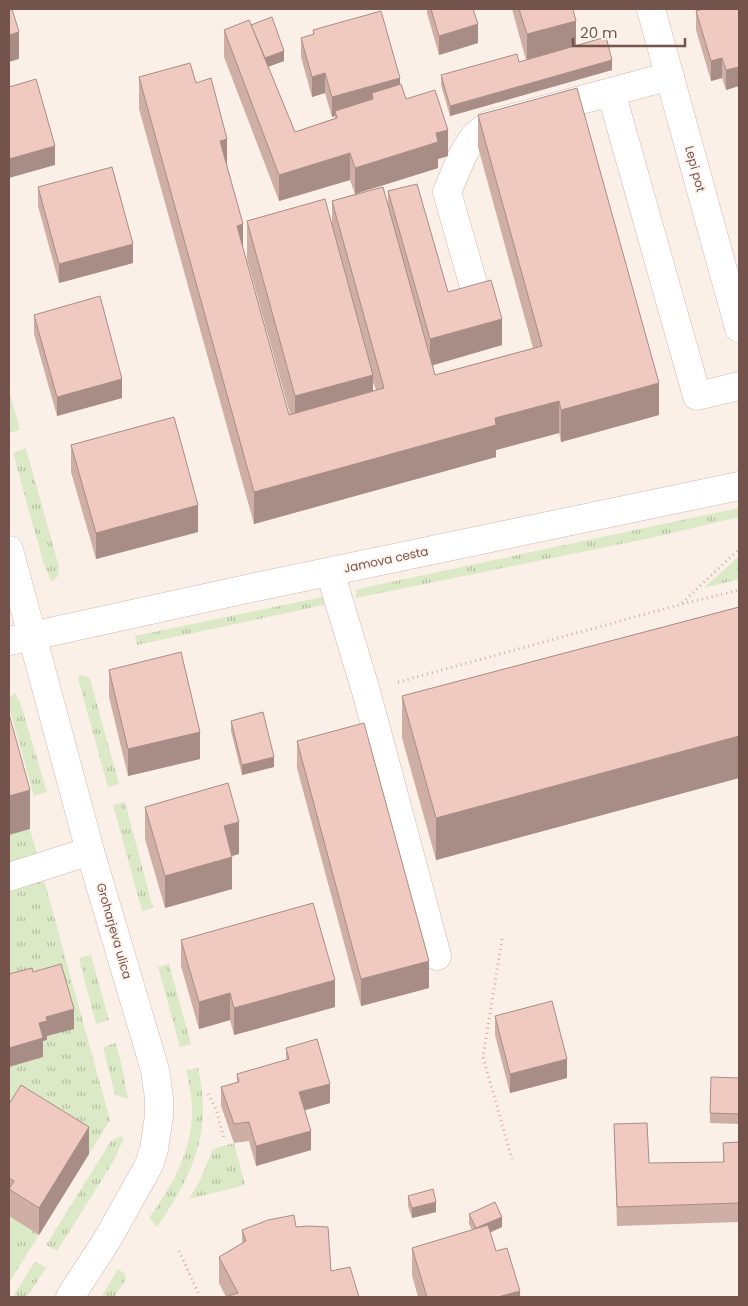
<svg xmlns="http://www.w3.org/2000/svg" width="748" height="1306" viewBox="0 0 748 1306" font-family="Poppins,sans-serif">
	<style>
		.grass { fill: url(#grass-tufts) }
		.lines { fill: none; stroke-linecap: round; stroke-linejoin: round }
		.minor-casing { stroke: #cfb8b1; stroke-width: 29 }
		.path { stroke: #d5ada3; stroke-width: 3; stroke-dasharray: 1 4; stroke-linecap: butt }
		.minor { stroke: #fff; stroke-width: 28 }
		.wall { fill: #ceaea5; fill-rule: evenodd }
		.shaded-wall { fill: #a88d86 }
		.building { fill: #f0cac0; stroke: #a88d86 }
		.labels { text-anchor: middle; stroke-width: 4; stroke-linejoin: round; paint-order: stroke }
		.street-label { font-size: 12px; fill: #74534d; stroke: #fef4ee }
	</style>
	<defs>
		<pattern id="grass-tufts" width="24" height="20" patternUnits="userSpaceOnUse" patternTransform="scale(1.25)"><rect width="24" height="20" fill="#dbe9c6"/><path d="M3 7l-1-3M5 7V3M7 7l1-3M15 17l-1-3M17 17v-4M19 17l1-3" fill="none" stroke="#b6bfa3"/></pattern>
	</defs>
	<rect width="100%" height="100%" fill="#fbf0e7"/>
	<g class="grass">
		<path d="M9 390 20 430 9 433Z"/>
		<path d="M26 448 59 567 58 576 52 582 44 565 13 453Z"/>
		<path d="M739 508V517L655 537 356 598V591L358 589Z"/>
		<path d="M739 556V579L704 588Z"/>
		<path d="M322 597 327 599 328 604 137 645 135 636Z"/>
		<path d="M78 675 86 676 90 679 119 784 108 787 79 682Z"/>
		<path d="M15 693 21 705 47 792 34 796 9 707V697Z"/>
		<path d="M125 802 153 908 142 911 113 805Z"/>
		<path d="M30 829 110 1120 89 1154 9 1131V1087H10L9 1083V835Z"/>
		<path d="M91 955 109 1020 96 1024 79 958Z"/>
		<path d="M169 964 191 1044 180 1047 158 967Z"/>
		<path d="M116 1043 124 1076 128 1099 115 1095 103 1047Z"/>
		<path d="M198 1068C213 1133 193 1174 157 1227L149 1218C173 1184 194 1149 192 1105 191 1093 189 1082 186 1070Z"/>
		<path d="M120 1136 124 1138 113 1162 57 1251 46 1245 111 1141Z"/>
		<path d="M234 1143 245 1185 189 1199 201 1178 213 1149Z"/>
		<path d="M9 1205 14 1208 9 1216 39 1235 9 1283Z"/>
		<path d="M35 1261 46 1268 27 1297H13Z"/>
		<path d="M118 1269 125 1274 126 1279 114 1297H101Z"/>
	</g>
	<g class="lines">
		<defs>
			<g id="minor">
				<path d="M651 9 739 328"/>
				<path d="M611 92 670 76"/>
				<path d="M475 290 447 192 463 154 475 136 490 124 611 92 697 396 739 386"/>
				<path d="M9 550 90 851 155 1070 159 1098V1116L154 1149 149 1165 107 1240 70 1297"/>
				<path d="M330 572 366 691 437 956"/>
				<path d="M9 641 256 587 739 486"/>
				<path d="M9 877 90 851"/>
			</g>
		</defs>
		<use href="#minor" class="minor-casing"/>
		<g class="path">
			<path d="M682 603 739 549"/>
			<path d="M398 682 682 604 739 590"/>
			<path d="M502 939 483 1057 512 1159"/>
			<path d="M208 1094 216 1109 224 1138"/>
			<path d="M179 1251 200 1297"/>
		</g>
		<use href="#minor" class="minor"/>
	</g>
	<g class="wall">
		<path d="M427 9H473L478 43 439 55 427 13Z"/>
		<path d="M512 9H573L576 46 612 70 450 116 441 85V75L519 62 526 60Z"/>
		<path d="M739 9V86L726 90 722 78 711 81 696 30V11Z"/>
		<path d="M251 25 284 61 268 67 295 132 335 118V116L332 117 325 93 312 97 301 57V38L313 34V30L400 84 406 99 448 156 438 159V168L355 194 388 206V191L448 292 502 345 433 365 435 375 533 348 478 147V115L659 415 561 442 559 433 496 450V457L254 524 139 109V77L196 83 227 168 243 248 289 415 290 414 247 259V221L332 224V201L355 194 350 180 279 201 224 57V30ZM373 382 376 390 373 391Z"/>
		<path d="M38 187 133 263 59 283 38 206Z"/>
		<path d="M34 315 122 398 57 416 34 334Z"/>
		<path d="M71 445 198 532 96 559 71 472Z"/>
		<path d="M739 607V778L436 860 402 738V696Z"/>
		<path d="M109 670 200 759 128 776 109 697Z"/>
		<path d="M231 721 274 767 242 775 231 731Z"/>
		<path d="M297 741 429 988 361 1006 297 768Z"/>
		<path d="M145 807 239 854 232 856V889L165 908 145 839Z"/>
		<path d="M181 940 335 1007 234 1035 230 1020 199 1029 181 966Z"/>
		<path d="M495 1016 567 1078 510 1093 495 1035Z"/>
		<path d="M286 1048 330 1103 304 1110 311 1150 256 1166 249 1141 234 1143 221 1106V1087L237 1082V1074L286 1060Z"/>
		<path d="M739 1078V1124L710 1123V1113Z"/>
		<path d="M9 1104 89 1154 39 1235 9 1216Z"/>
		<path d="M614 1124 649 1163 723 1162V1143L739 1142V1222L617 1226Z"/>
		<path d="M408 1196 436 1212 412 1218 408 1206Z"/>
		<path d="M469 1214 502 1227 490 1232 496 1251 520 1297H418L412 1275V1248L472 1230 469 1224Z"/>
		<path d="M296 1227 331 1271 226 1297 219 1283V1257L242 1243V1230Z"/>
	</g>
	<g class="shaded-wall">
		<path d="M576 21V47L527 61V34Z"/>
		<path d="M478 24V43L439 55V36Z"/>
		<path d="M19 32V59L9 62V35Z"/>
		<path d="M284 51V61L264 68V58Z"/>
		<path d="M722 58V78L711 81V61Z"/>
		<path d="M612 60V70L450 116V106Z"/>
		<path d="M739 67V86L726 90V70Z"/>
		<path d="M325 73V93L312 97V77Z"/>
		<path d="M400 78V98L373 99 372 93V106L335 111V116L332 117V97Z"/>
		<path d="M448 130V156L438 159V168L355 194V168L436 133Z"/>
		<path d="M227 139V171L220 141Z"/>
		<path d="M55 146V165L9 178V159Z"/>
		<path d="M350 153V180L279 201V175Z"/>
		<path d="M243 224V256L237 226Z"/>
		<path d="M133 244V263L59 283V264Z"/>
		<path d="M502 319V345L430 366V339Z"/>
		<path d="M373 375V413L295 435V396Z"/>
		<path d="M122 379V398L57 416V397Z"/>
		<path d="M659 383V415L561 442V410Z"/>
		<path d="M559 401V433L496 450V457L254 524V492L495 418Z"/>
		<path d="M198 505V532L96 559V533Z"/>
		<path d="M200 732V759L128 776V749Z"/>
		<path d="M739 736V778L436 860V818Z"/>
		<path d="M274 757V767L242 775V765Z"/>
		<path d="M30 790V829L9 835V796Z"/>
		<path d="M239 822V854L224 858V826Z"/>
		<path d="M232 857V889L165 908V876Z"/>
		<path d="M429 961V988L361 1006V979Z"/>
		<path d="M335 980V1007L234 1035V1008Z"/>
		<path d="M230 993V1020L199 1029V1002Z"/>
		<path d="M74 1009V1029L47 1036V1040L43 1041V1057L9 1067V1048L46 1017Z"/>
		<path d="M567 1059V1078L510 1093V1074Z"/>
		<path d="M330 1084V1103L299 1112V1092Z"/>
		<path d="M89 1127V1154L39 1235V1208Z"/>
		<path d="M311 1131V1150L256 1166V1146Z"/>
		<path d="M436 1202V1212L412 1218V1208Z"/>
		<path d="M502 1217V1227L476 1239V1228Z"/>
		<path d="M520 1291V1297H498Z"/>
	</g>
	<g class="building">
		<path d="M9 9H12L19 32 9 35Z"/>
		<path d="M431 9H473L478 24 439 36Z"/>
		<path d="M519 9H573L576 21 527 34Z"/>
		<path d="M703 9H739V67L726 70 722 58 711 61 696 11Z"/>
		<path d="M381 11 400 78 332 97 325 73 312 77 301 38 314 34 313 30Z"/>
		<path d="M272 17 284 51 265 58 251 25Z"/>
		<path d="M249 20 295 132 337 118 335 111 373 99 372 93 401 84 406 99 435 90 448 130 436 133 438 142 355 168 350 153 279 175 224 30Z"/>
		<path d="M606 37 612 60 450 106 441 75 517 54 519 62Z"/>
		<path d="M190 63 196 83 211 78 227 139 220 141 243 224 237 226 289 415 384 388 332 201 383 187 435 375 542 346 478 115 577 88 659 383 561 410 559 401 495 418 496 425 254 492 139 77Z"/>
		<path d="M36 79 55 146 9 159V87Z"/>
		<path d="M112 167 133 244 59 264 38 187Z"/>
		<path d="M417 184 448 292 491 280 502 319 430 339 388 191Z"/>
		<path d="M325 199 373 375 295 396 247 221Z"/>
		<path d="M100 296 122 379 57 397 34 315Z"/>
		<path d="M174 417 198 505 96 533 71 445Z"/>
		<path d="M739 607V736L436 818 402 696Z"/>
		<path d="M181 652 200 732 128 749 109 670Z"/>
		<path d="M263 712 274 757 242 765 231 721Z"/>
		<path d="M9 714 30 790 9 796Z"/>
		<path d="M364 723 429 961 361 979 297 741Z"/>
		<path d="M228 783 239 822 224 826 232 857 165 876 145 807Z"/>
		<path d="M313 903 335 980 234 1008 230 993 199 1002 181 940Z"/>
		<path d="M61 964 74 1009 46 1017 47 1021 39 1023 43 1038 9 1048V974L32 968 33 972Z"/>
		<path d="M552 1001 567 1059 510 1074 495 1016Z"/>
		<path d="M317 1039 330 1084 299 1092 311 1131 256 1146 249 1122 234 1124 221 1087 239 1082 237 1074 289 1059 286 1048Z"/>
		<path d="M711 1077 739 1078V1114L710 1113Z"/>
		<path d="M21 1085 89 1127 39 1208 9 1189 14 1181 9 1178V1104Z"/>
		<path d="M647 1123 649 1163 724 1162 723 1143 739 1142V1203L617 1207 614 1124Z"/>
		<path d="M433 1189 436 1202 412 1208 408 1196Z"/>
		<path d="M495 1202 502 1217 476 1228 469 1214Z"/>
		<path d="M294 1215 296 1227 308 1226 328 1227 331 1271 350 1267 359 1297H225L238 1293 219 1257 246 1241 242 1230 268 1220Z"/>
		<path d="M488 1225 496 1251 507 1248 520 1291 498 1297H427L412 1248Z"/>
	</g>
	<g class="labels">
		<g class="street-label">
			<text transform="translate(695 169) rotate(75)" y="4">Lepi pot</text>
			<text transform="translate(386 560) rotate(-12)" y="4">Jamova cesta</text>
			<text transform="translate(114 931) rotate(74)" y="4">Groharjeva ulica</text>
		</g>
	</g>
	<rect width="748" height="1306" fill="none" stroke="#74534d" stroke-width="20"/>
	<path d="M573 38v8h112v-8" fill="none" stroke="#74534d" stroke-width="2.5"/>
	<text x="580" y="38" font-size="15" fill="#74534d" stroke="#fef4ee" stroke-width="4" paint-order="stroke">20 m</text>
</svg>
